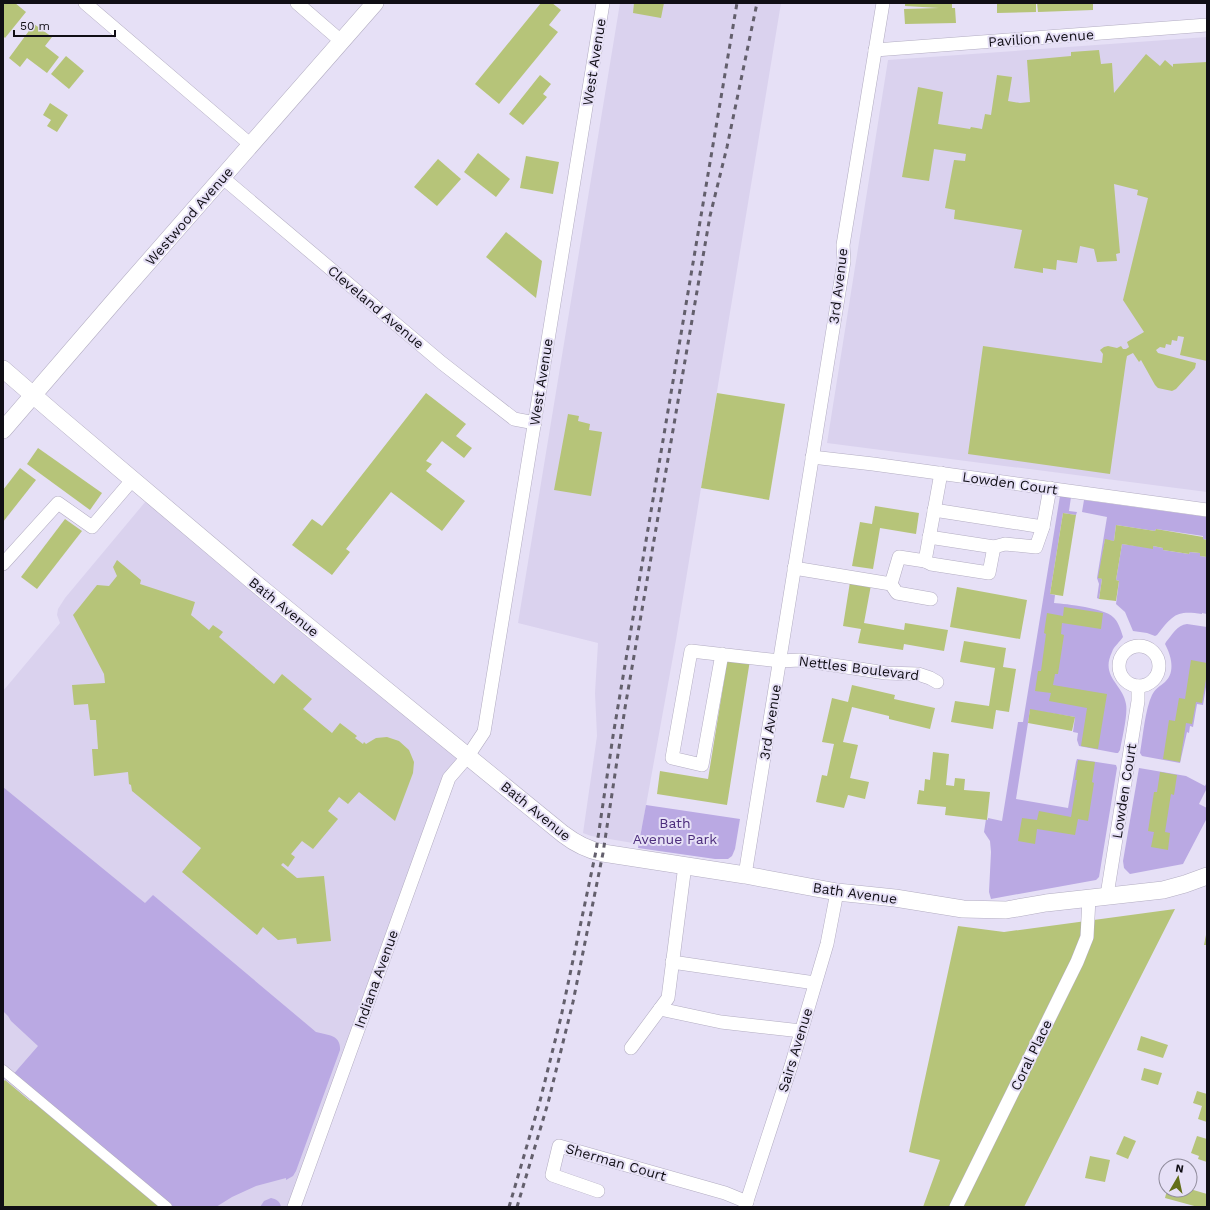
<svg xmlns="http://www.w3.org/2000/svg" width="1210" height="1210" viewBox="0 0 1210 1210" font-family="'Work Sans',sans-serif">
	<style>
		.built { fill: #dad2ee }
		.green { fill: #baa9e3 }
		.building { fill: #b6c479 }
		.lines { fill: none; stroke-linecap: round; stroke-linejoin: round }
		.pedestrian-casing { stroke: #b3adc2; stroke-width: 11 }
		.minor-casing { stroke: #b3adc2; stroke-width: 14 }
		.tertiary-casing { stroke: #b3adc2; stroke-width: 18 }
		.pedestrian { stroke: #fff; stroke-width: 10 }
		.minor { stroke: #fff; stroke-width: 13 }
		.tertiary { stroke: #fff; stroke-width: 17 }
		.rail { stroke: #635f6c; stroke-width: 3; stroke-dasharray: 5 5; stroke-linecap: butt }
		.labels { text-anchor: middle; stroke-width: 4; stroke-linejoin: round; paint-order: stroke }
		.street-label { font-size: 14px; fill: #100e15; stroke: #e6e0f6 }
		.park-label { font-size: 14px; fill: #4c2d7c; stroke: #e6e0f6 }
	</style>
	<rect width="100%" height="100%" fill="#e6e0f6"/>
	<g class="built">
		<path d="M620 3H781L676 640 639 844 591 836 583 833 597 736 595 693 598 643 518 623Z"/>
		<path d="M1207 37V492L827 443 888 60Z"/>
		<path d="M151 495 468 756 449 778 294 1207H3V691L60 623 57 615 58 609 65 598Z"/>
	</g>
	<g class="green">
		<path d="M1060 496 1071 497 1069 511 1077 512 1076 515 1063 513 1050 594 1055 595 1054 603C1067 604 1104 608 1113 617 1118 621 1121 630 1123 637 1120 642 1114 646 1112 652 1100 677 1123 684 1126 704 1128 714 1122 739 1120 750L1118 753H1116L1079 746 1077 740 1078 733 1073 732 1075 717 1030 710 1016 799 1068 808 1076 762 1077 759 1116 765 1117 768 1099 877 1096 880 991 899 989 892 991 852 990 841 984 832 986 819 988 820V818L1002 821 1018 722H1023Z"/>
		<path d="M1084 500 1207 517V540L1203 539V536L1156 529 1155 531 1116 525 1114 541 1105 540 1099 578 1102 579 1099 599 1097 598 1099 584 1097 578 1107 517 1082 512Z"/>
		<path d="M1122 544 1153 548V546L1163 548V550L1189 554 1190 552 1200 553V556L1207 557V614L1202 613V614C1176 610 1173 615 1157 635L1155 636 1147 633 1133 631 1125 612 1116 604 1119 581 1116 580Z"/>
		<path d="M1187 624 1207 627V681L1203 705 1197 704 1193 727 1190 726 1189 733 1187 732 1180 763 1142 756 1140 753C1143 736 1145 710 1152 695 1155 689 1160 686 1165 682 1176 672 1171 655 1165 644L1166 642C1172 635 1177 625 1187 624Z"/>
		<path d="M1139 768 1186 776 1205 786 1207 782V788L1199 804 1207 808V818L1183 864 1130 874 1124 868 1123 861Z"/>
		<path d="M3 787 145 903 153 895 316 1032C328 1035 341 1035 340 1050L296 1171 293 1176 286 1180V1178L256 1186 232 1197 216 1207H167L11 1077 38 1046 11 1021 8 1016 3 1011Z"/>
		<path d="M646 805 740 819 735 849 732 856 728 859H715L638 848Z"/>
		<path d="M271 1198C276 1199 280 1201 281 1207H260L264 1201Z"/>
	</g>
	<g class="building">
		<path d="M3 3H15L26 12 5 38 3 36Z"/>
		<path d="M541 3H552L561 10 549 25 558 32 499 104 475 84Z"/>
		<path d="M634 3H664L661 18 633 13Z"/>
		<path d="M905 3H952V8H955L956 23 905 24 904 9 939 8 905 6Z"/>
		<path d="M997 3H1036V12L997 13Z"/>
		<path d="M1037 3H1093V10L1038 12Z"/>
		<path d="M34 24 52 37 45 46 59 57 47 73 27 58 20 67 9 58Z"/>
		<path d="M1099 50 1101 64 1112 63 1114 93 1146 54 1160 66 1165 60 1173 67V64L1207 62V361L1180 355 1184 337 1178 336 1177 341 1172 340 1171 345 1166 344 1165 348 1160 347 1156 350 1158 353 1196 363 1195 368 1176 389 1172 391 1158 388 1155 385 1141 360 1139 362 1133 353 1127 356 1126 361 1110 474 968 454 983 346 1102 363 1103 354 1100 350 1104 347 1108 346 1117 348 1121 346 1123 349H1126L1129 347 1127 342 1144 332 1123 300 1148 198 1137 195 1138 190 1114 184 1120 253 1116 254 1117 261 1097 262 1094 249 1080 246 1077 263 1057 260 1056 270 1043 268V273L1014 268 1022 230 954 219 955 210 945 208 954 160 965 161 966 154 934 149 929 181 902 177 918 87 943 92 938 124 970 129 971 127 982 129 985 114 991 115 997 75 1012 77 1008 101 1020 103 1030 102 1027 60 1071 56V52Z"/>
		<path d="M66 56 84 71 69 89 51 74Z"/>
		<path d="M540 75 551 84 543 94 547 97 523 125 509 114Z"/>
		<path d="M50 103 68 115 57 132 47 126 51 120 43 115Z"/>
		<path d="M478 153 510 179 496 197 464 172Z"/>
		<path d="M526 156 559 162 553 194 520 188Z"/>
		<path d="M438 159 461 179 437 206 414 187Z"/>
		<path d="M506 232 542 261 536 298 486 257Z"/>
		<path d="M426 393 466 424 456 436 472 448 464 458 442 441 426 461 432 464 426 471 465 501 442 531 391 492 346 549 350 552 332 575 292 545 312 519 322 526Z"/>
		<path d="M717 393 785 404 769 500 701 488Z"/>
		<path d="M568 414 579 416 578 421 590 424 589 430 602 432 591 496 554 490Z"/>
		<path d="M38 448 102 493 90 510 27 464Z"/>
		<path d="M20 468 36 480 3 522V490Z"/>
		<path d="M875 506 919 513 916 534 880 528 873 569 852 566 860 522 872 524Z"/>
		<path d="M1063 513 1076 515 1063 596 1050 594Z"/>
		<path d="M65 519 82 531 37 589 21 577Z"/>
		<path d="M1116 525 1155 531 1156 529 1203 537V539L1207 540V557L1200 556V553L1190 552 1189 554 1163 550V548L1153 546V549L1122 544 1116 580 1119 581 1116 601 1099 599 1102 579 1098 578 1105 539 1114 541Z"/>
		<path d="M117 560 141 580 140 584 195 602 191 615 209 630 213 625 223 632 219 637 274 684 282 674 312 699 303 709 332 733 340 723 357 736 355 738 363 744 364 742 366 744 376 738 387 737 399 741 409 750 414 762 413 773 395 821 359 792 348 804 339 797 328 811 338 819 313 849 302 841 291 854 295 857 288 867 283 863 281 865 297 878 324 876 331 941 297 944 296 938 278 940 263 927 257 935 251 930 182 872 201 848 132 791 131 785 129 784 128 772 94 776 92 749H98L96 720H90L88 704 74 705 72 685 105 683 104 674 73 615 97 585 109 586 117 576 113 567Z"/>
		<path d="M850 582 871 585 864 623 904 630 905 623 948 630 944 651 904 644 903 650 858 643 861 629 843 626Z"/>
		<path d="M957 587 1027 600 1020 639 950 627Z"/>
		<path d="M1064 607 1103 613 1101 629 1062 623 1061 634 1064 635 1058 674H1055L1053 685 1107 694 1098 749 1081 746 1087 708 1049 701 1051 693 1035 691 1038 671H1041L1046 634 1044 633 1047 613 1063 616Z"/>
		<path d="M964 641 1006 648 1003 667 1016 669 1009 712 996 710 993 729 951 722 955 701 989 706 995 668 960 662Z"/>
		<path d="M728 656 750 660 727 805 657 794 660 771 708 779Z"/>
		<path d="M1191 660 1207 663V673L1202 703 1196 702 1192 724 1186 723 1180 762 1163 759 1169 720 1175 721 1179 698 1185 699Z"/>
		<path d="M852 685 895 695 894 699 935 708 930 729 889 719V716L852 707 843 742 858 745 850 778 869 782 865 799 848 795 844 808 816 802 822 775 827 776 834 744 822 742 832 698 848 702Z"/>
		<path d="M1030 709 1075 717 1072 731 1028 723Z"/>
		<path d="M933 752 949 754 946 785 954 786 955 778 965 779 964 790 990 792 987 820 945 815 946 807 917 804 919 790 924 791 925 779 930 780Z"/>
		<path d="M1078 760 1095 762 1092 782 1094 783 1088 821 1078 819 1075 835 1037 829 1035 844 1018 841 1022 818 1037 820 1039 811 1071 817 1077 780H1075Z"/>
		<path d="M1160 772 1177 775 1174 795 1171 794 1165 832 1170 833 1168 850 1151 847 1154 832 1148 831 1154 792H1157Z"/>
		<path d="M1175 909 1024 1207H923L940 1160 909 1152 958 926 1004 932Z"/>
		<path d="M1206 935H1207V945H1204Z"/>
		<path d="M1141 1036 1168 1045 1163 1058 1137 1050Z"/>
		<path d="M1144 1068 1162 1073 1158 1085 1141 1080Z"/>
		<path d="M5 1080 30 1101 32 1099 107 1164 108 1163 161 1207H3V1082Z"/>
		<path d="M1197 1091 1207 1094V1122L1198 1119 1202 1106 1193 1103Z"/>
		<path d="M1124 1136 1136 1141 1128 1159 1116 1154Z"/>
		<path d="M1197 1136 1207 1139V1162L1198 1159 1199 1156 1191 1153Z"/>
		<path d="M1090 1156 1110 1160 1105 1182 1085 1178Z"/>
		<path d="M1190 1189 1207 1194V1207H1198L1165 1198 1167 1190H1190Z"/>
	</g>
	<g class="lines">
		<defs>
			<path id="pedestrian" d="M3 1070 167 1207"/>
			<g id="minor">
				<path d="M85 3 251 145"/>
				<path d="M297 3 341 41"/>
				<path d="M875 50 1207 25"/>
				<path d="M223 178 442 363 514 419 535 423"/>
				<path d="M812 457 873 464 1207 510"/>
				<path d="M934 510 1043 527"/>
				<path d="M929 537 994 547 1005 544 1036 547 1043 527 1050 488"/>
				<path d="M925 561 931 564 989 573 994 547"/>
				<path d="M3 564 58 503 92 527 133 479"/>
				<path d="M794 568 891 584 899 557 925 561 941 473"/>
				<path d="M891 584 897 593 931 599"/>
				<circle cx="1139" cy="666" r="20"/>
				<path d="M722 654 702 765 672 758 691 651 780 661 800 660 886 673 918 674 930 678 937 682"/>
				<path d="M745 875 844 261 843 245 883 3"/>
				<path d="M1107 895 1138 701V686"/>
				<path d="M672 962 815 983"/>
				<path d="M660 1009 721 1022 801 1031"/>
				<path d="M631 1048 668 998 685 865"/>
				<path d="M598 1191 552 1175 559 1146 725 1193 747 1202"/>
				<path d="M294 1207 449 778 468 756 484 732 603 3"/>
				<path d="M745 1207 791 1066 827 944 837 892"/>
				<path d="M956 1207 1077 962 1087 937 1089 898"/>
			</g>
			<g id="tertiary">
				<path d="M3 369 55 414 255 583 563 834C576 844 588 850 603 853L745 875 837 892 895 898 963 909 1006 910 1046 903 1163 890 1185 884 1207 876"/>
				<path d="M3 430 122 292 375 3"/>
			</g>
		</defs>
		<use href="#pedestrian" class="pedestrian-casing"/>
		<use href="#minor" class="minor-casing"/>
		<use href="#tertiary" class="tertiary-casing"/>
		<use href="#pedestrian" class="pedestrian"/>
		<use href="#minor" class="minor"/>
		<use href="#tertiary" class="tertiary"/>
		<g class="rail">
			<path d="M509 1207 540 1101 561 1017 596 851 613 736 737 3"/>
			<path d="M517 1207 548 1103 573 1002 603 853 625 708 710 216 727 147 757 3"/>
		</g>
	</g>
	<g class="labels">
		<g class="street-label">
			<text transform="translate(1041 38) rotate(-4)" y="5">Pavilion Avenue</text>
			<text transform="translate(594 62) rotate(-81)" y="5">West Avenue</text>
			<text transform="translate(189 216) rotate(-49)" y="5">Westwood Avenue</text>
			<text transform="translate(838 286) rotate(-83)" y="5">3rd Avenue</text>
			<text transform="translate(376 307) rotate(40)" y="5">Cleveland Avenue</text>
			<text transform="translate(541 382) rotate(-81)" y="5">West Avenue</text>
			<text transform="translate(1010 483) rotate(8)" y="5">Lowden Court</text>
			<text transform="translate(284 607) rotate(39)" y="5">Bath Avenue</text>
			<text transform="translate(859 668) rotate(7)" y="5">Nettles Boulevard</text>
			<text transform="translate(770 722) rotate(-81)" y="5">3rd Avenue</text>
			<text transform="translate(1124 791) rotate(-81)" y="5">Lowden Court</text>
			<text transform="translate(536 811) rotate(39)" y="5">Bath Avenue</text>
			<text transform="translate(855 893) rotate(8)" y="5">Bath Avenue</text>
			<text transform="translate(376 979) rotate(-70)" y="5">Indiana Avenue</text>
			<text transform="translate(795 1050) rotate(-73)" y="5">Sairs Avenue</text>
			<text transform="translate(1031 1055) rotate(-64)" y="5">Coral Place</text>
			<text transform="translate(616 1162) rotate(16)" y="5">Sherman Court</text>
		</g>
		<g class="park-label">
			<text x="675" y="828">Bath<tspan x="675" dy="16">Avenue Park</tspan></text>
		</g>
	</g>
	<rect width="1210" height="1210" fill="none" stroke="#100e15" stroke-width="8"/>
	<g transform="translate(1178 1178) rotate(9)"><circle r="19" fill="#e6e0f6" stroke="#908c9c"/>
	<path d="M0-3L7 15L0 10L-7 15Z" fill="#636f18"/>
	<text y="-6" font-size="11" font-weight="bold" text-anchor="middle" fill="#100e15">N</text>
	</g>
	<path d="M14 30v6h101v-6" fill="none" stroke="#100e15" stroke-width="2"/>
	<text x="20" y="30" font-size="12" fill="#100e15" stroke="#e6e0f6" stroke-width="3" paint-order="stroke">50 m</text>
</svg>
